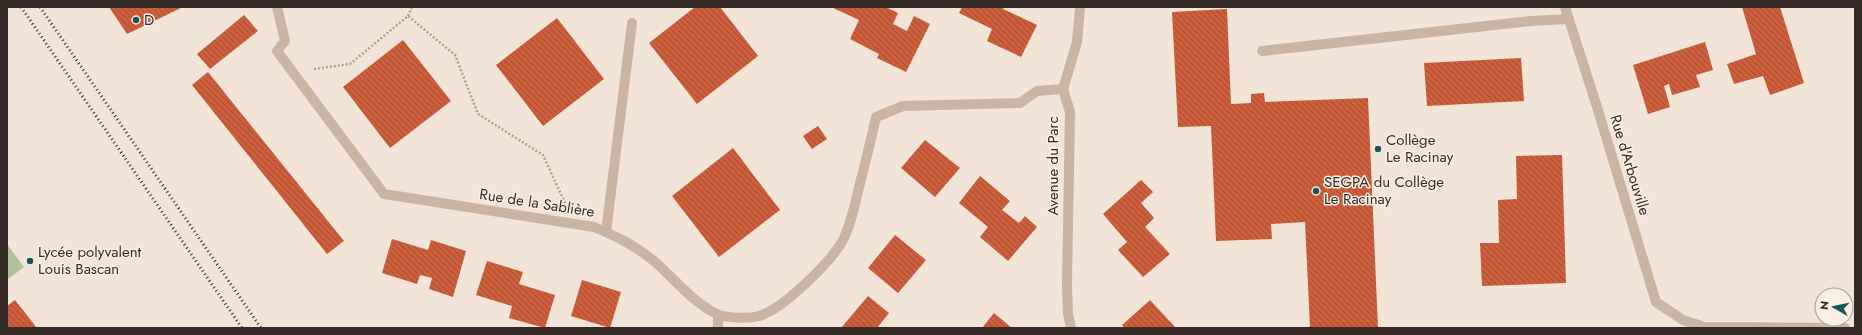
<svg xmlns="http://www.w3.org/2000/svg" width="1862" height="335" viewBox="0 0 1862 335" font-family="Jost,sans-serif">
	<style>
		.green { fill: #b3c197 }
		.building { fill: url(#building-back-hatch) }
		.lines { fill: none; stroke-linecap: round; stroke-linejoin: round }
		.path { stroke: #b69f8d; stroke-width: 2.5; stroke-dasharray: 2 2; stroke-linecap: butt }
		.service { stroke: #cab5a3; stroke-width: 10 }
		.minor { stroke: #cab5a3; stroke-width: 10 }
		.rail { stroke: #352a25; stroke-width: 3; stroke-dasharray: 1 3; stroke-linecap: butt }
		.poi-dot { fill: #195458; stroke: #faefe3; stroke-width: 1.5 }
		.labels { text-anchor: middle; stroke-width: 3; stroke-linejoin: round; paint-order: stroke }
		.poi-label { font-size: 15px; fill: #352a25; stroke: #faefe3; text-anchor: start }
		.street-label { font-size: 15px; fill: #352a25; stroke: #faefe3 }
	</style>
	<defs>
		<pattern id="building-back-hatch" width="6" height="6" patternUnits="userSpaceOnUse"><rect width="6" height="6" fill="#cc5e3b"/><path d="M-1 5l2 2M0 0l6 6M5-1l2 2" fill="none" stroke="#a64e31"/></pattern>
	</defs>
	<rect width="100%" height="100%" fill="#f2e5d7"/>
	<path class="green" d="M7 244 24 267 7 280Z"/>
	<g class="building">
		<path d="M109 7H183L127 34Z"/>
		<path d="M695 7H720L758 56 697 104 649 43Z"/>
		<path d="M831 7H886L898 13 893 24 907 31 914 16 930 24 906 72 877 58 879 54 850 39 859 20Z"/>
		<path d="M962 7H1004L1003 9 1037 25 1021 57 987 41 992 29 959 13Z"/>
		<path d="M1742 7H1780L1804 83 1770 95 1763 76 1734 84 1727 64 1756 54Z"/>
		<path d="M1227 9 1231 104 1251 103V94L1264 93 1265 102 1368 98 1378 328H1310L1305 222 1271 224 1272 239 1216 241 1211 126 1178 127 1172 12Z"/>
		<path d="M244 15 258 31 210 69 197 54Z"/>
		<path d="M557 18 604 79 543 126 496 65Z"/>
		<path d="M403 40 451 101 390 148 343 87Z"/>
		<path d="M1705 42 1713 70 1696 75 1700 87 1672 95 1669 84 1664 86 1670 107 1648 114 1633 65Z"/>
		<path d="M1521 58 1524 101 1427 106 1424 63Z"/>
		<path d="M208 72 344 241 327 254 192 85Z"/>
		<path d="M818 126 827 139 812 149 803 136Z"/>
		<path d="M925 140 960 168 935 197 901 168Z"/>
		<path d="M733 148 780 210 719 257 672 196Z"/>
		<path d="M1562 155 1566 283 1482 286 1480 243H1499L1498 200 1517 199 1516 156Z"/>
		<path d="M980 176 1010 201 1002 210 1019 223 1025 216 1037 227 1008 261 980 237 988 227 959 203Z"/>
		<path d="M1141 180 1153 192 1141 203 1154 218 1145 227 1170 254 1143 277 1118 250 1127 242 1103 214Z"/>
		<path d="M895 235 926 260 898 293 868 268Z"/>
		<path d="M392 239 428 250 431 240 466 251 453 297 429 289 432 278 420 275 417 284 382 273Z"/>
		<path d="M487 261 523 272 519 284 555 295 545 328 509 318 512 306 476 295Z"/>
		<path d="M582 280 621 292 610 328 571 316Z"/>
		<path d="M868 296 889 313 877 328H841Z"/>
		<path d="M15 300 37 328H7V306Z"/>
		<path d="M1150 300 1176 328H1125L1122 325Z"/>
		<path d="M994 313 1012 328H982Z"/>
	</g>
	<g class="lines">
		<g class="path">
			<path d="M408 16 412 7"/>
			<path d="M314 69 350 64 408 16 455 55 478 114 543 155 565 203"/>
		</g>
		<path class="service" d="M1262 51 1531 21 1569 19"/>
		<g class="minor">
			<path d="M277 7 285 41 277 51 384 194 594 227C618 237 634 245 654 261 675 279 692 302 717 314 726 318 749 319 759 316 783 309 831 262 843 240 851 224 855 205 859 187 865 164 871 140 876 117L903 106 1020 103 1037 91 1063 89"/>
			<path d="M1565 7 1597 107 1656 302 1683 320 1704 327 1845 328"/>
			<path d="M606 232 632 23"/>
			<path d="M718 328V315"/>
			<path d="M1071 328 1068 314 1067 283 1070 112 1063 89 1077 42 1080 7"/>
		</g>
		<g class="rail">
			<path d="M21 7 242 328"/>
			<path d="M40 7 261 328"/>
		</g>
	</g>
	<g class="poi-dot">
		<circle cx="136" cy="20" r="4"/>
		<circle cx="1378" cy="149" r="4"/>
		<circle cx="1316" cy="191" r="4"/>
		<circle cx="30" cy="261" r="4"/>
	</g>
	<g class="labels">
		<g class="poi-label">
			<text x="144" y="25">D</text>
			<text x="1386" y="145">Collège<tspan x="1386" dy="17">Le Racinay</tspan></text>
			<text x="1324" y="187">SEGPA du Collège<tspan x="1324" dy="17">Le Racinay</tspan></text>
			<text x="38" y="257">Lycée polyvalent<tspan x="38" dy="17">Louis Bascan</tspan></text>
		</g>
		<g class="street-label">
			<text transform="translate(1630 165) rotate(73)" y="5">Rue d'Arbouville</text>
			<text transform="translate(1053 166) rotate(-90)" y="5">Avenue du Parc</text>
			<text transform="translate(537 203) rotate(9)" y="5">Rue de la Sablière</text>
		</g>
	</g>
	<rect width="1862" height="335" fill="none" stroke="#352a25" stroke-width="16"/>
	<g transform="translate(1834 307) rotate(279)"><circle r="19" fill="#faefe3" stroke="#aba097"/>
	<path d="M0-3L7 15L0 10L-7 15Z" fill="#195458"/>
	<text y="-6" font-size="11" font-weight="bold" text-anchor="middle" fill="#352a25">N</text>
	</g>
</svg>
